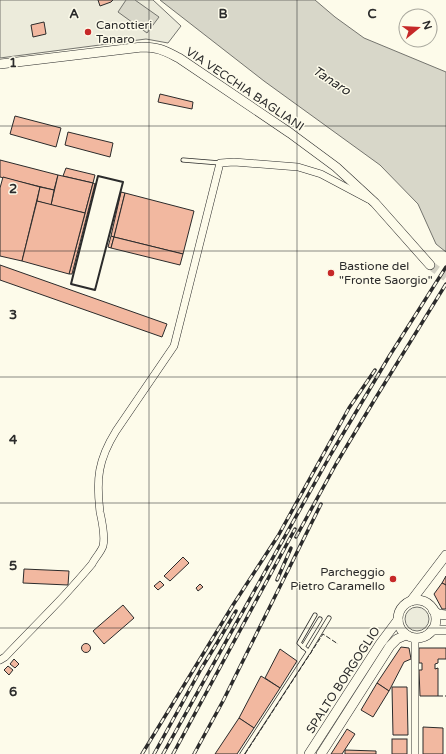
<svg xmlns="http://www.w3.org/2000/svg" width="446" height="754" viewBox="0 0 446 754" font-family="'Varela Round',sans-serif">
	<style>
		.green { fill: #ecebdb; stroke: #74746e }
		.water { fill: #d8d7c9; stroke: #74746e }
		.building { fill: #f2b8a0; stroke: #2b2b2b }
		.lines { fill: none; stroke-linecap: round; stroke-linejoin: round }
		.secondary-tunnel { stroke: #d3d1c4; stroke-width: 9; stroke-dasharray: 9 4.5; stroke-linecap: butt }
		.lane-casing { stroke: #2b2b2b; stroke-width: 5 }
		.street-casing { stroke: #2b2b2b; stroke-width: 8 }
		.secondary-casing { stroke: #2b2b2b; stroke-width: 10 }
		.lane { stroke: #fdfbea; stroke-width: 3.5 }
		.street { stroke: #fdfbea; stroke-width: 7 }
		.secondary { stroke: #fdfbea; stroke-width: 9 }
		.rail-casing { stroke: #2b2b2b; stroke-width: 3.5 }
		.rail { stroke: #fdfbea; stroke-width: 2; stroke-dasharray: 6; stroke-linecap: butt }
		.fence { stroke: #2b2b2b; stroke-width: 1; stroke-dasharray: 5 2; stroke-linecap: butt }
		.wall { stroke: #2b2b2b; stroke-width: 2 }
		.grid { fill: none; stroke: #2b2b2b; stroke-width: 1; stroke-opacity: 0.55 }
		.poi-dot { fill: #c62828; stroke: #fdfbea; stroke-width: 1.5 }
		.labels { text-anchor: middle; stroke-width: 3; stroke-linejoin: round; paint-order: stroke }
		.poi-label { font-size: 12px; fill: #2b2b2b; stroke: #fdfbea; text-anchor: start }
		.street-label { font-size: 12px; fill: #2b2b2b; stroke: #fdfbea }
		.water-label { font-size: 13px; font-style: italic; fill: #2b2b2b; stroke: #fdfbea }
		.grid-label { font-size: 13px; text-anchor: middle; font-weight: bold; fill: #2b2b2b; stroke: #fdfbea; stroke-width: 3; stroke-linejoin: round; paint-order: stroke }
	</style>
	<rect width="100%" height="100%" fill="#fdfbea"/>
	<g class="green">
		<path d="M0 0H153L181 26 168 43 146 39 0 58Z"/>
		<circle cx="417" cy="619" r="12"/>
	</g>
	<g class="water">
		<path d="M126 0H135L159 17 147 33 118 12Z"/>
		<path d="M160 0H315L335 17 364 38 446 72V252L436 244 418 204 380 165 264 81Z"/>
	</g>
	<g class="building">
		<path d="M98 0H113L111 2 100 6Z"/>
		<path d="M44 22 46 34 33 37 31 25Z"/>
		<path d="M160 94 193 102 192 109 158 102Z"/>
		<path d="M15 116 61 128 56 147 10 134Z"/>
		<path d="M68 132 113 143 110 157 65 145Z"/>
		<path d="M0 160 58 175 54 190 0 177Z"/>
		<path d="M66 168 95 175 93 183 63 176Z"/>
		<path d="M58 175 93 183 85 213 51 205Z"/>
		<path d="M3 177 40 187 22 261 0 256V188Z"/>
		<path d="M93 183 95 184 72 274H69Z"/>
		<path d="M40 187 54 190 51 205 37 201Z"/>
		<path d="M121 192 125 193 114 237 111 236Z"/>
		<path d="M125 193 194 211 183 254 114 237Z"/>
		<path d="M37 201 85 213 69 274 22 261Z"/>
		<path d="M111 236 114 237 111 248 108 247Z"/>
		<path d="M114 237 183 254 180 265 111 248Z"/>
		<path d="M0 265 167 324 162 337 0 280Z"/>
		<path d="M183 557 189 563 170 581 164 576Z"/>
		<path d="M24 569 69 571 68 585 23 583Z"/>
		<path d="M446 576V585L442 583Z"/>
		<path d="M160 581 164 585 158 590 154 586Z"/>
		<path d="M442 583 446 585V609H442L434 594Z"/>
		<path d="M200 584 203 587 198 591 196 588Z"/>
		<path d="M123 605 134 618 104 644 93 631Z"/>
		<circle cx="86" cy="648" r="4.5"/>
		<path d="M401 647 409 648 411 659 404 662 389 691 377 683Z"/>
		<path d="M419 648H446V659H438V663L435 664V669L438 668V696H420L419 670H422V663H419Z"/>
		<path d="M280 649 297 661 280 688 265 678Z"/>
		<path d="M14 659 19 664 15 668 10 664Z"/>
		<path d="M8 666 13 670 9 675 4 670Z"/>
		<path d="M261 676 280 688 254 728 239 718Z"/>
		<path d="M377 683 389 691 373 717 361 710Z"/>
		<path d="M392 687H407L408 735H393Z"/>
		<path d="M239 718 254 728 237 754H215Z"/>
		<path d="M423 727 443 728V754H423Z"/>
		<path d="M347 729 355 734 342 754H331Z"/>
		<rect x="392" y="739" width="15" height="15"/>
		<path d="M345 750 376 751V754H345Z"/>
	</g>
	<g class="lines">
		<path class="secondary-tunnel" d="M430 265 446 277"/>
		<defs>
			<g id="lane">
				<path d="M183 160 220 163"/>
				<path d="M303 647 320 619"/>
				<path d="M309 652 299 643 315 615"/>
				<path d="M242 754 309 651 329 618"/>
			</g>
			<g id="street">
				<path d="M0 660 5 657C24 637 43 618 62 598 72 587 82 576 92 564 95 558 101 552 103 546 105 538 102 521 100 512 96 479 98 460 116 431L174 346 220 163 234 162 298 167 321 174 368 199"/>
				<path d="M415 754V638"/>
			</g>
			<g id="secondary">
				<path d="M0 64 142 47C159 47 165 51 179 58L290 133 336 167 375 203 430 265"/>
				<circle cx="417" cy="619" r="19"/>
				<path d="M411 601 446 555"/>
				<path d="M433 610 438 614 446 615"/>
				<path d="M432 630H446"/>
				<path d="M309 754 380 644 398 620"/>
				<path d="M321 754 390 646 397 639 406 635"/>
			</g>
		</defs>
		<use href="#lane" class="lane-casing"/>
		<use href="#street" class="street-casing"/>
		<use href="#secondary" class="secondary-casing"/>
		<use href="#lane" class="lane"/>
		<use href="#street" class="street"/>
		<use href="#secondary" class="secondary"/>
		<defs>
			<g id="rail">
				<path d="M296 537 336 464 375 399 446 284"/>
				<path d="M277 580 291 548"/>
				<path d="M142 754 233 605 278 536 349 408 375 370"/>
				<path d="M154 754 201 669 217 643 236 611"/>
				<path d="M163 754 331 454 390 355 446 267"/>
				<path d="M173 754 295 529"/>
				<path d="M194 754 223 701 321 504"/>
			</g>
		</defs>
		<use href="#rail" class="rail-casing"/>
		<use href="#rail" class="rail"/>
		<g class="fence">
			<path d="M438 696H446"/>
			<path d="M245 754 323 634 338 644"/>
		</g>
		<path class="wall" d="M98 176 123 182 95 290 71 284Z"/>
	</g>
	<path class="grid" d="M149 0V754M297 0V754M0 126H446M0 251H446M0 377H446M0 503H446M0 628H446"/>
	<g class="poi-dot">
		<circle cx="88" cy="32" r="4"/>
		<circle cx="331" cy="273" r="4"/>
		<circle cx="393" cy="579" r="4"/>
	</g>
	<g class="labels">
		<g class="poi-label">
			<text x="96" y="29">Canottieri<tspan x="96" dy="14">Tanaro</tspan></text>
			<text x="339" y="270">Bastione del<tspan x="339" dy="14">"Fronte Saorgio"</tspan></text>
			<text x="385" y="576" text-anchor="end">Parcheggio<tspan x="385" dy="14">Pietro Caramello</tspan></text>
		</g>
		<g class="street-label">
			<text transform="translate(245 89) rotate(34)" y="4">VIA VECCHIA BAGLIANI</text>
			<text transform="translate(343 680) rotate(-57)" y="4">SPALTO BORGOGLIO</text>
		</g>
		<g class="water-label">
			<text transform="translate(332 80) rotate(33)" y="5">Tanaro</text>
		</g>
	</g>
	<g class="grid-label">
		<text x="74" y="18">A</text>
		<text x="223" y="18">B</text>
		<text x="372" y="18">C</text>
		<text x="13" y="67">1</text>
		<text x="13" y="193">2</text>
		<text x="13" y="319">3</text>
		<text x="13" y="444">4</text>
		<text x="13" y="570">5</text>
		<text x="13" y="696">6</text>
	</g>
	<g transform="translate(418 28) rotate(72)"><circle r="19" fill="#fdfbea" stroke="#a9a89e"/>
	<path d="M0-3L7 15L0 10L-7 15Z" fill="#c62828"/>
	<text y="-6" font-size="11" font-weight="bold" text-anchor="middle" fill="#2b2b2b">N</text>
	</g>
</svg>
